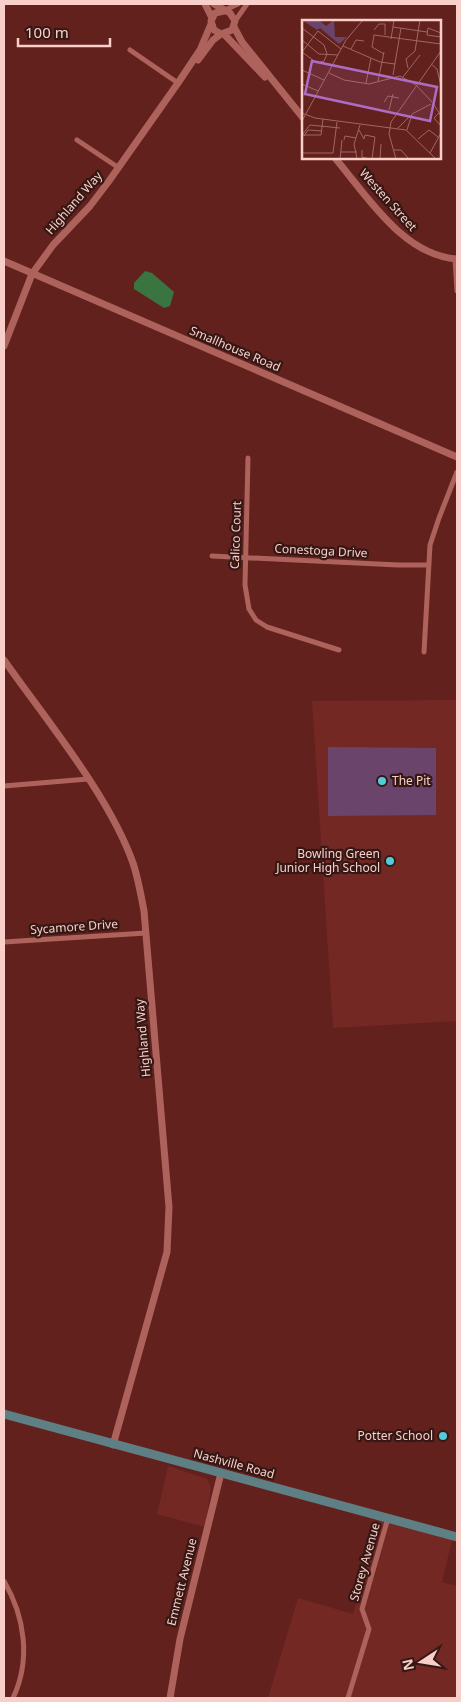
<svg xmlns="http://www.w3.org/2000/svg" width="461" height="1702" viewBox="0 0 461 1702" font-family="'Noto Sans',sans-serif">
	<style>
		.built { fill: #732824 }
		.green { fill: #6a446a }
		.water { fill: #397441 }
		.lines { fill: none; stroke-linecap: round; stroke-linejoin: round }
		.minor { stroke: #ad635c; stroke-width: 5 }
		.tertiary { stroke: #ad635c; stroke-width: 7 }
		.primary { stroke: #5e7f84; stroke-width: 9 }
		.poi-dot { fill: #53cbda; stroke: #351714; stroke-width: 2 }
		.labels { text-anchor: middle; stroke-width: 4.5; stroke-linejoin: round; paint-order: stroke }
		.street-label { font-size: 12px; fill: #f9cfca; stroke: #351714 }
		.poi-label { font-size: 12px; fill: #f9cfca; stroke: #351714; text-anchor: end }
		.inset-road { fill: none; stroke: #9f6762; stroke-width: 1 }
		.view { fill: #ad6dc3; fill-opacity: 0.15; stroke: #ad6dc3; stroke-width: 2.5 }
		.inset-edge { fill: none; stroke: #f9cfca; stroke-width: 2.5 }
	</style>
	<rect width="100%" height="100%" fill="#63211d"/>
	<g class="built">
		<path d="M457 700V1021L333 1028 312 701Z"/>
		<path d="M168 1466 207 1479 211 1488 205 1527 157 1514Z"/>
		<path d="M381 1516 453 1536 442 1582 457 1586V1698H268L298 1598 353 1614Z"/>
	</g>
	<path class="green" d="M328 747 436 748V815L328 816Z"/>
	<path class="water" d="M145 271 152 273 174 292 170 306 164 308 134 289V283Z"/>
	<g class="lines">
		<g class="minor">
			<path d="M225 10 238 4"/>
			<path d="M235 21 247 4"/>
			<path d="M130 50 178 83"/>
			<path d="M77 140 119 168"/>
			<path d="M455 259 457 291"/>
			<path d="M248 458 245 585 249 609 256 620 267 627 339 650"/>
			<path d="M212 556 398 565H428"/>
			<path d="M424 652 430 545 439 518 457 472"/>
			<path d="M4 786 88 779"/>
			<path d="M4 942 146 933"/>
			<path d="M4 1581C25 1617 31 1660 13 1698"/>
			<path d="M348 1698 369 1629 362 1609 388 1518"/>
		</g>
		<g class="tertiary">
			<path d="M205 4 212 18"/>
			<path d="M214 4 230 13 235 21 232 30 221 34 214 30 211 21 215 13 224 11"/>
			<path d="M234 27 242 42 304 119"/>
			<path d="M224 34 265 77"/>
			<path d="M198 60 213 40 221 34"/>
			<path d="M335 158C367 196 403 255 457 259"/>
			<path d="M4 261 457 457"/>
			<path d="M4 346 32 274 53 245 90 206 109 181 178 83 200 50 211 24"/>
			<path d="M4 660C46 720 109 795 133 863 138 878 141 895 144 911L169 1207 167 1252 113 1445"/>
			<path d="M170 1698 180 1639 221 1473"/>
		</g>
		<path class="primary" d="M4 1414 457 1537"/>
	</g>
	<g class="poi-dot">
		<circle cx="382" cy="781" r="5"/>
		<circle cx="390" cy="861" r="5"/>
		<circle cx="443" cy="1436" r="5"/>
	</g>
	<g class="labels">
		<g class="street-label">
			<text transform="translate(388 200) rotate(48)" y="4">Westen Street</text>
			<text transform="translate(74 203) rotate(-49)" y="4">Highland Way</text>
			<text transform="translate(235 349) rotate(23)" y="4">Smallhouse Road</text>
			<text transform="translate(236 535) rotate(-88)" y="4">Calico Court</text>
			<text transform="translate(321 551) rotate(3)" y="4">Conestoga Drive</text>
			<text transform="translate(74 927) rotate(-4)" y="4">Sycamore Drive</text>
			<text transform="translate(143 1038) rotate(-95)" y="4">Highland Way</text>
			<text transform="translate(234 1464) rotate(15)" y="4">Nashville Road</text>
			<text transform="translate(365 1562) rotate(-74)" y="4">Storey Avenue</text>
			<text transform="translate(182 1582) rotate(-76)" y="4">Emmett Avenue</text>
		</g>
		<g class="poi-label">
			<text x="392" y="785" text-anchor="start">The Pit</text>
			<text x="380" y="858">Bowling Green<tspan x="380" dy="14">Junior High School</tspan></text>
			<text x="433" y="1440">Potter School</text>
		</g>
	</g>
	<g transform="translate(302 20)">
		<rect width="139" height="139" fill="#63211d"/>
		<path d="M0 0H17L24 6 32 0 33 17H45L37 24 18 8 15 10Z" fill="#6a446a"/>
		<path class="inset-road" d="M91 7 125 12M0 8 22 25 25 34M72 10 77 4H83V15M139 13 126 8 125 15 139 17M72 15 139 24M72 15 70 27 82 34M89 19 92 0M0 20 17 34 36 35M41 26 78 42 93 44M49 29 54 20 62 21M0 32 16 11 39 29M0 32 15 43 22 41 25 34M129 44 135 49 139 66M106 48 104 39 113 31 118 0M0 50 22 60M27 53 42 60 67 64 98 56 114 65 130 82M91 55 99 8M101 57 118 35M76 61 82 32M64 63 69 38M0 64 16 71M82 82 86 76 97 78M131 83 139 96M87 90 91 74M0 93 13 98 104 110 134 139M137 93 132 98 139 106M0 101 44 20 61 0M96 108 108 96M57 110 62 119 63 115 73 117 70 139M105 110 110 94 129 84M0 115 8 105 38 108M0 115H19L21 99M2 116 6 110 20 111M116 119 127 110 136 117M42 120 43 116 54 118M60 130V137L68 139M92 130H99L107 139M39 132H55M0 133H31L35 102M128 133 139 113M38 139 40 120M55 139 52 124 58 105M78 139 79 124M94 139 87 114 89 102 139 31"/>
		<path class="view" d="M10 41 135 67 128 101 3 74Z"/>
		<rect width="139" height="139" class="inset-edge"/>
	</g>
	<rect width="461" height="1702" fill="none" stroke="#f9cfca" stroke-width="10"/>
	<g transform="translate(421 1662) rotate(258)" stroke="#351714" stroke-width="4" paint-order="stroke">
	<path d="M0-4L9 19L0 12L-9 19Z" fill="#f9cfca"/>
	<text y="-8" font-size="14" font-weight="bold" text-anchor="middle" fill="#f9cfca">N</text>
	</g>
	<path d="M18 38v8h92v-8" fill="none" stroke="#f9cfca" stroke-width="2.5"/>
	<text x="25" y="38" font-size="15" fill="#f9cfca" stroke="#351714" stroke-width="4" paint-order="stroke">100 m</text>
</svg>
